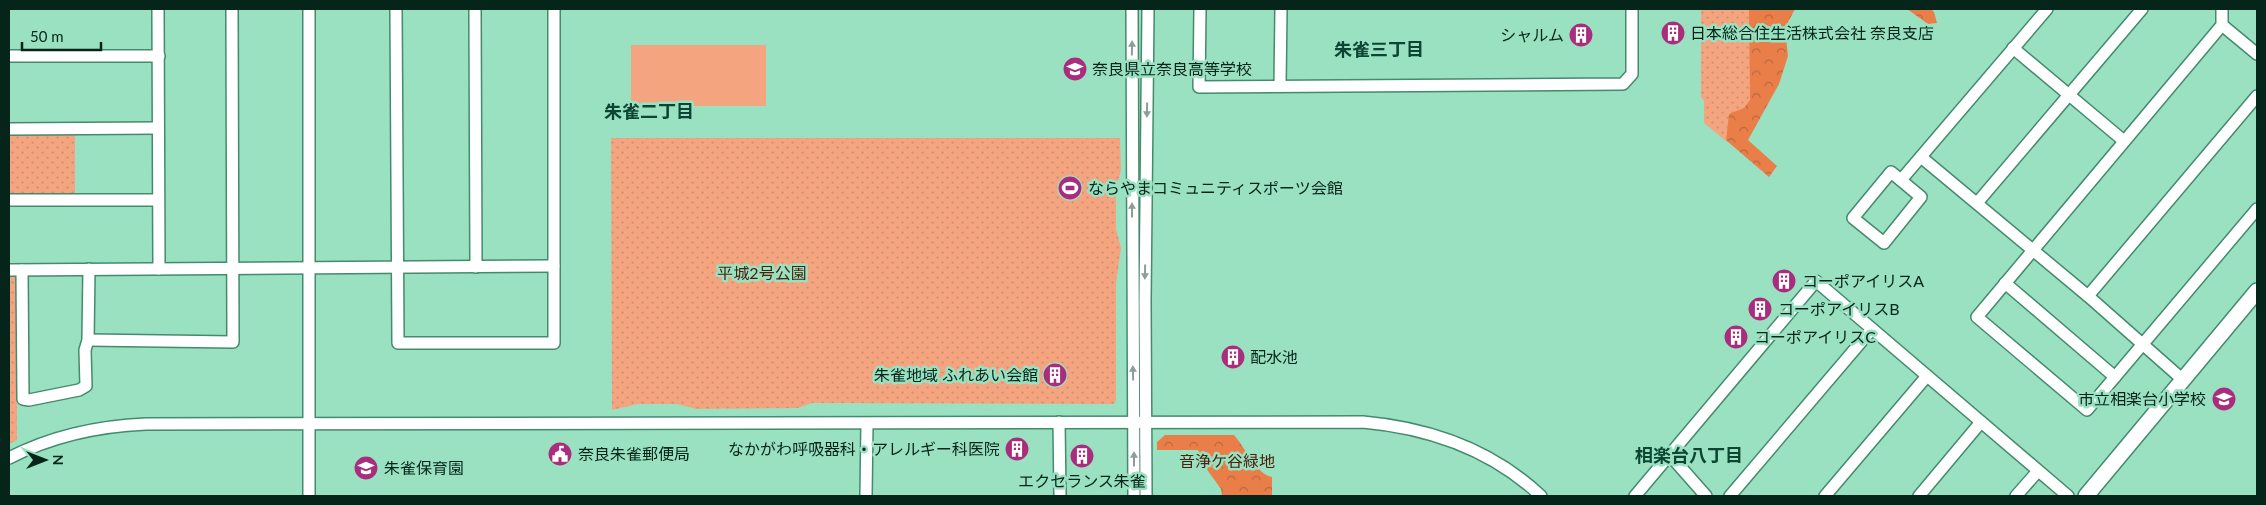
<svg xmlns="http://www.w3.org/2000/svg" width="2266" height="505" viewBox="0 0 2266 505" font-family="Lato,'Noto Sans JP',sans-serif">
	<style>
		.green { fill: #f4a580 }
		.forest { fill: url(#forest-crowns) }
		.park { fill: url(#park-dots) }
		.lines { fill: none; stroke-linecap: round; stroke-linejoin: round }
		.minor-casing { stroke: #448a6e; stroke-width: 14 }
		.major-casing { stroke: #448a6e; stroke-width: 18 }
		.minor { stroke: #fff; stroke-width: 11 }
		.major { stroke: #fff; stroke-width: 15 }
		.oneway { fill: #8f9d98 }
		.labels { text-anchor: middle; stroke-width: 5; stroke-linejoin: round; paint-order: stroke }
		.poi-label { font-size: 16px; fill: #06251a; stroke: #9ae1c2; text-anchor: start }
		.park-label { font-size: 16px; fill: #4b210c; stroke: #9ae1c2 }
		.neighbourhood-label { font-size: 18px; font-weight: bold; fill: #0c4632; stroke: #9ae1c2 }
	</style>
	<defs>
		<pattern id="forest-crowns" width="20" height="18" patternUnits="userSpaceOnUse" patternTransform="scale(1.25)"><rect width="20" height="18" fill="#e97e49"/><path d="M2 6a3 3 0 1 1 6 0M12 15a3 3 0 1 1 6 0" fill="none" stroke="#bb673c"/></pattern>
		<pattern id="park-dots" width="8" height="8" patternUnits="userSpaceOnUse" patternTransform="scale(1.25)"><rect width="8" height="8" fill="#f4a580"/><path d="M2 2h.1M6 6h.1" fill="none" stroke="#d08e6e" stroke-width="1.8" stroke-linecap="round"/></pattern>
	</defs>
	<rect width="100%" height="100%" fill="#9ae1c2"/>
	<rect class="green" x="631" y="45" width="135" height="61"/>
	<g class="forest">
		<path d="M1701 9H1795L1785 28 1788 56 1779 84 1748 140 1777 166 1769 177 1720 135V109L1701 97Z"/>
		<path d="M1907 9H1931L1934 12 1937 23 1928 24Z"/>
		<path d="M1165 435H1234C1245 447 1257 475 1272 477V496H1222L1221 489 1208 471 1198 450H1157V442Z"/>
	</g>
	<g class="park">
		<path d="M1701 9H1749L1750 100 1744 108 1729 114 1726 141 1704 123V101L1701 97Z"/>
		<rect x="9" y="134" width="66" height="61"/>
		<path d="M611 138H1120L1121 170 1116 190V229L1121 248 1116 283V400L1114 404 812 403 798 408 697 409 677 404H638L612 410Z"/>
		<path d="M9 274 17 279V440L9 444Z"/>
	</g>
	<g class="lines">
		<defs>
			<g id="minor">
				<path d="M158 9 159 269"/>
				<path d="M309 9V496"/>
				<path d="M396 9 398 343H554V9"/>
				<path d="M475 9 476 267"/>
				<path d="M1132 9 1134 496"/>
				<path d="M1200 9 1199 87 1623 84 1632 74V9"/>
				<path d="M2222 9V25L1977 317 2087 410 2257 209"/>
				<path d="M2222 25 2257 54"/>
				<path d="M2013 48 2124 141"/>
				<path d="M9 56H159"/>
				<path d="M1280 85 1281 9"/>
				<path d="M9 129 158 128"/>
				<path d="M1921 157 2088 296 2182 379"/>
				<path d="M1891 172 1921 197 1884 243 1853 218Z"/>
				<path d="M1901 180 2047 9"/>
				<path d="M9 200H158"/>
				<path d="M1977 203 2142 9"/>
				<path d="M9 270 554 266"/>
				<path d="M22 270 23 399 29 400 79 390 86 386 85 350 88 340 89 269"/>
				<path d="M2005 283 2115 377"/>
				<path d="M2088 296 2257 96"/>
				<path d="M88 340 233 342 232 9"/>
				<path d="M1059 422 1060 496"/>
				<path d="M1669 454 1706 496"/>
				<path d="M9 458C52 436 98 426 146 424L1363 422C1430 428 1491 449 1541 496"/>
				<path d="M866 496 867 424"/>
				<path d="M1146 496 1145 301 1148 9"/>
				<path d="M1635 496 1816 281 2068 496"/>
				<path d="M1730 496 1872 329"/>
				<path d="M1825 496 1927 376"/>
				<path d="M1919 496 1981 422"/>
				<path d="M2016 496 2038 471"/>
			</g>
			<path id="major" d="M2086 496 2257 291"/>
		</defs>
		<use href="#minor" class="minor-casing"/>
		<use href="#major" class="major-casing"/>
		<use href="#minor" class="minor"/>
		<use href="#major" class="major"/>
	</g>
	<defs><path id="oneway-solid" d="M-6-.8H1V-3.2L6.5 0L1 3.2V.8H-6Z" transform="scale(1.25)"/></defs>
	<g class="oneway">
		<use href="#oneway-solid" transform="translate(1132 48) rotate(-89)"/>
		<use href="#oneway-solid" transform="translate(1147 110) rotate(91)"/>
		<use href="#oneway-solid" transform="translate(1132 210) rotate(-90)"/>
		<use href="#oneway-solid" transform="translate(1145 272) rotate(91)"/>
		<use href="#oneway-solid" transform="translate(1133 373) rotate(-91)"/>
		<use href="#oneway-solid" transform="translate(1134 459) rotate(-90)"/>
	</g>
	<defs>
		<symbol id="building-disc" viewBox="-11 -11 22 22"><circle r="9.5" fill="#a92c7d" stroke="#9ae1c2"/><path d="M-4-6H4V6H1V3H-1V6H-4ZM-2.5-4.3h1.7v1.8h-1.7ZM.8-4.3h1.7v1.8H.8ZM-2.5-1h1.7V.8h-1.7ZM.8-1h1.7V.8H.8Z" fill="#fff"/></symbol>
		<symbol id="school-disc" viewBox="-11 -11 22 22"><circle r="9.5" fill="#a92c7d" stroke="#9ae1c2"/><path d="M0-5L7-2L0 1L-7-2ZM-4 1L0 2.5L4 1V4Q0 6-4 4Z" fill="#fff"/></symbol>
		<symbol id="stadium-disc" viewBox="-11 -11 22 22"><circle r="9.5" fill="#a92c7d" stroke="#9ae1c2"/><path d="M0-5a6.5 5 0 1 0 0 10a6.5 5 0 1 0 0-10ZM-3.5-1.8h7v3.6h-7Z" fill="#fff"/></symbol>
		<symbol id="civic-disc" viewBox="-11 -11 22 22"><circle r="9.5" fill="#a92c7d" stroke="#9ae1c2"/><path d="M-.6-6.5H3V-4.5H.6V-3L4-1V1h2V6H-6V1h2V-1L-.6-3ZM-1.2 2.5V6h2.4V2.5Z" fill="#fff"/></symbol>
	</defs>
	<g fill-rule="evenodd">
		<use href="#building-disc" x="1659" y="19" width="28" height="28"/>
		<use href="#building-disc" x="1567" y="21" width="28" height="28"/>
		<use href="#school-disc" x="1061" y="55" width="28" height="28"/>
		<use href="#stadium-disc" x="1056" y="174" width="28" height="28"/>
		<use href="#building-disc" x="1770" y="267" width="28" height="28"/>
		<use href="#building-disc" x="1746" y="295" width="28" height="28"/>
		<use href="#building-disc" x="1722" y="323" width="28" height="28"/>
		<use href="#building-disc" x="1219" y="343" width="28" height="28"/>
		<use href="#building-disc" x="1041" y="361" width="28" height="28"/>
		<use href="#school-disc" x="2210" y="385" width="28" height="28"/>
		<use href="#building-disc" x="1003" y="435" width="28" height="28"/>
		<use href="#civic-disc" x="546" y="440" width="28" height="28"/>
		<use href="#building-disc" x="1068" y="442" width="28" height="28"/>
		<use href="#school-disc" x="352" y="454" width="28" height="28"/>
	</g>
	<g class="labels">
		<g class="poi-label">
			<text x="1690" y="39">日本総合住生活株式会社 奈良支店</text>
			<text x="1564" y="41" text-anchor="end">シャルム</text>
			<text x="1092" y="75">奈良県立奈良高等学校</text>
			<text x="1088" y="194">ならやまコミュニティスポーツ会館</text>
			<text x="1802" y="287">コーポアイリスA</text>
			<text x="1778" y="315">コーポアイリスB</text>
			<text x="1754" y="343">コーポアイリスC</text>
			<text x="1250" y="363">配水池</text>
			<text x="1038" y="381" text-anchor="end">朱雀地域 ふれあい会館</text>
			<text x="2206" y="405" text-anchor="end">市立相楽台小学校</text>
			<text x="1000" y="455" text-anchor="end">なかがわ呼吸器科・アレルギー科医院</text>
			<text x="578" y="460">奈良朱雀郵便局</text>
			<text x="384" y="474">朱雀保育園</text>
			<text x="1082" y="487" text-anchor="middle">エクセランス朱雀</text>
		</g>
		<g class="park-label">
			<text x="762" y="279">平城2号公園</text>
			<text x="1227" y="467">音浄ケ谷緑地</text>
		</g>
		<g class="neighbourhood-label">
			<text x="1379" y="56">朱雀三丁目</text>
			<text x="649" y="118">朱雀二丁目</text>
			<text x="1689" y="462">相楽台八丁目</text>
		</g>
	</g>
	<rect width="2266" height="505" fill="none" stroke="#06251a" stroke-width="20"/>
	<g transform="translate(45 460) rotate(90)" stroke="#9ae1c2" stroke-width="4" paint-order="stroke">
	<path d="M0-4L9 19L0 12L-9 19Z" fill="#06251a"/>
	<text y="-8" font-size="14" font-weight="bold" text-anchor="middle" fill="#06251a">N</text>
	</g>
	<path d="M22 42v8h79v-8" fill="none" stroke="#06251a" stroke-width="2.5"/>
	<text x="30" y="42" font-size="15" fill="#06251a" stroke="#9ae1c2" stroke-width="4" paint-order="stroke">50 m</text>
</svg>
